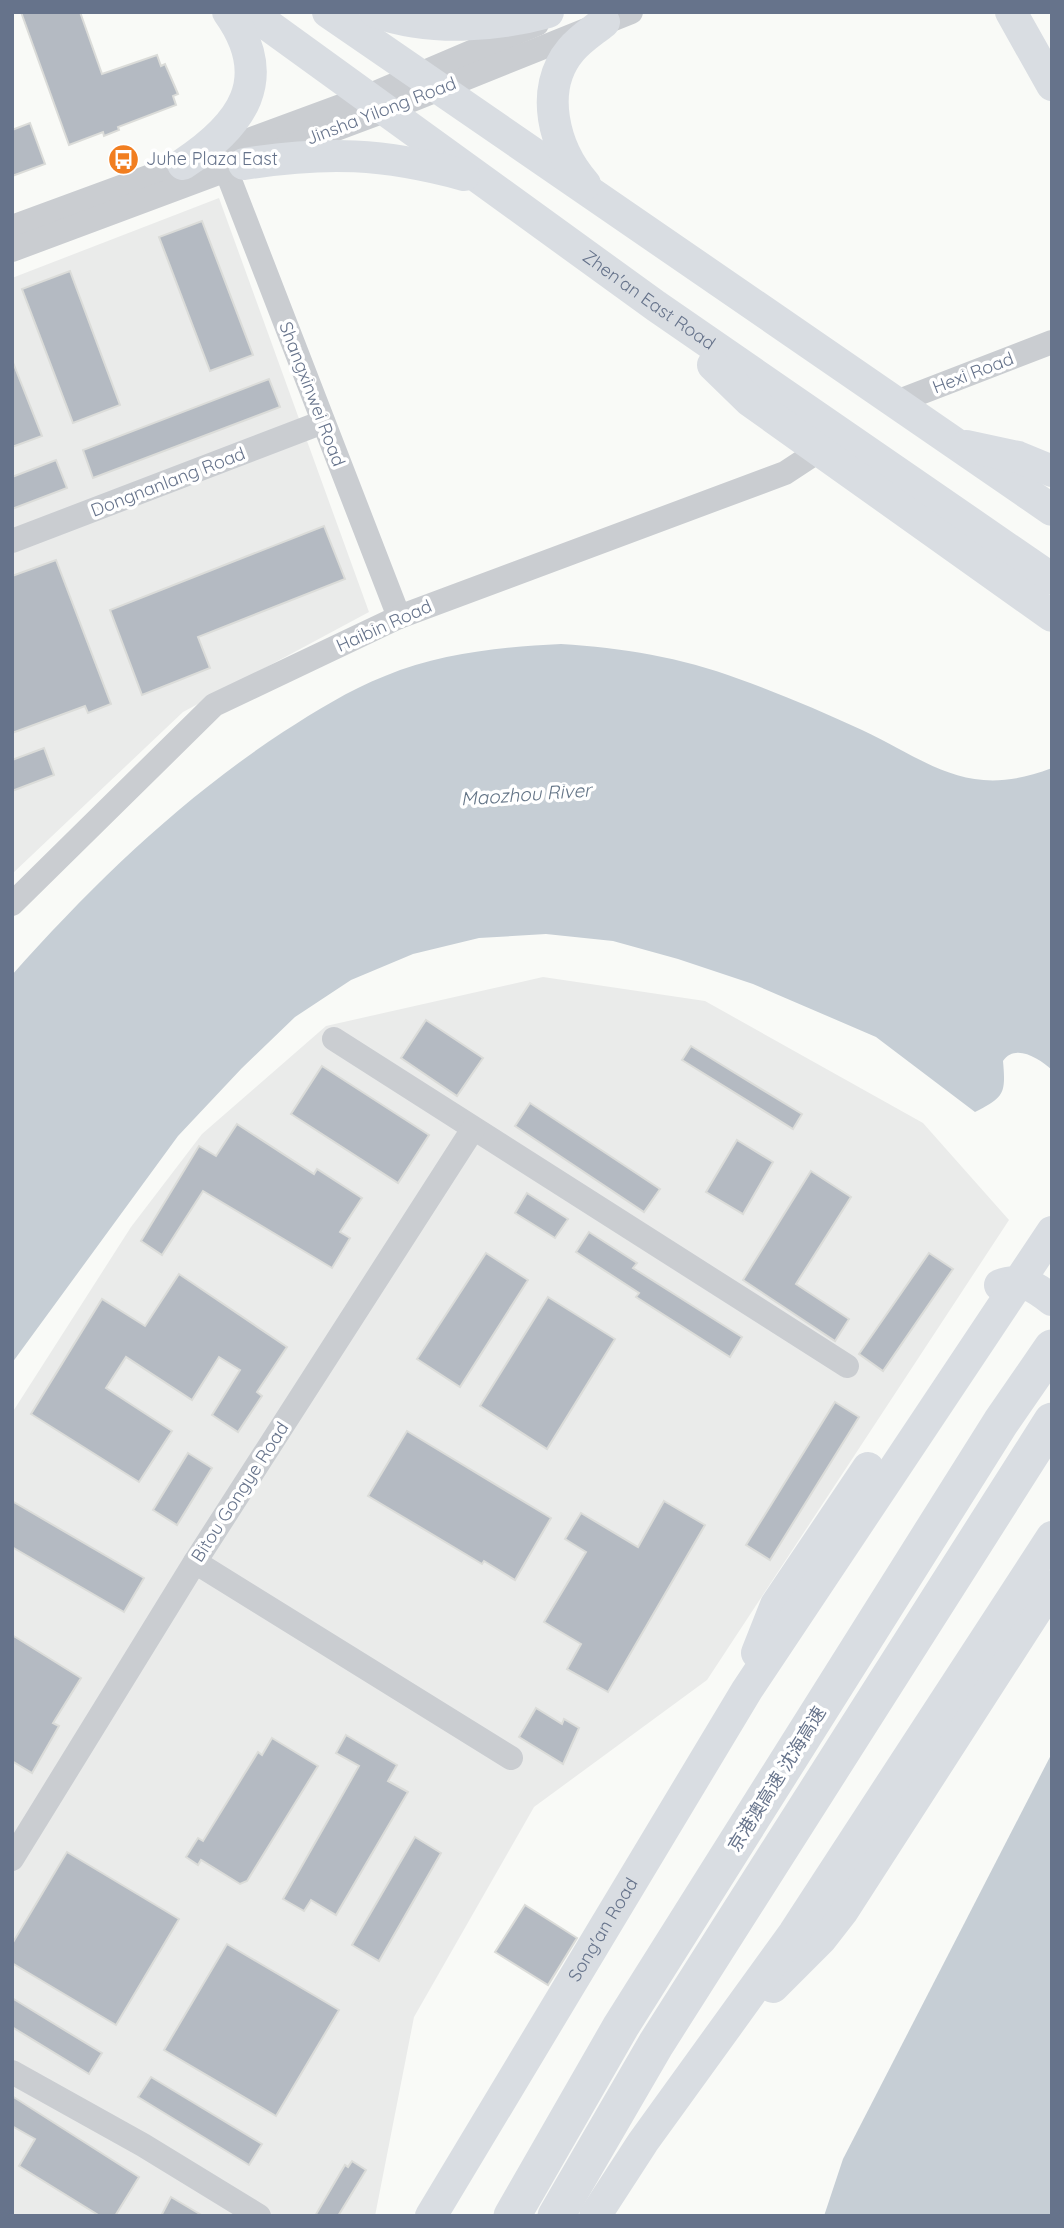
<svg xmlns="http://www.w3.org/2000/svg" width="1064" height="2228" viewBox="0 0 1064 2228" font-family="Quicksand,'Noto Sans SC',sans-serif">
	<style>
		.built { fill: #eaebea }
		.water { fill: #c6ced5 }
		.building { fill: #b4bac2; stroke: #dbdcd9; stroke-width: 2 }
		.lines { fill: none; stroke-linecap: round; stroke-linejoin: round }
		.minor { stroke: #cacdd1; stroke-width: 24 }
		.major { stroke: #d9dde2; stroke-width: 32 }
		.highway { stroke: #d9dde2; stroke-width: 37 }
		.labels { text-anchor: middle; stroke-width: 7; stroke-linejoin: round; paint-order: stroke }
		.street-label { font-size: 18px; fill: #66738b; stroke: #fff }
		.poi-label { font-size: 18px; fill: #66738b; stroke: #fff; text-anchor: start }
		.water-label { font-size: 19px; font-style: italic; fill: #637486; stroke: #fff }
	</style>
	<rect width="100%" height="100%" fill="#f9faf7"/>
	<g class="built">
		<path d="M219 198 369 612 183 712 12 874V278Z"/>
		<path d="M543 977 705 1001 923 1123 1009 1220 707 1680 534 1807 414 2017 375 2216H12V1413L131 1227 202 1134 326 1026Z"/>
	</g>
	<g class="water">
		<path d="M561 644C623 648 680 657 739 679 781 694 821 711 862 730 933 764 969 800 1052 768V1070C1039 1058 1015 1043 1003 1061 1006 1094 1004 1097 975 1112L876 1037 753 984 678 959 613 941 546 934 479 938 413 954 351 980 295 1017 242 1068 178 1136 12 1363V975C94 883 180 800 283 732 316 711 349 690 385 676 441 653 501 647 561 644Z"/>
		<path d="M1052 1753V2216H824L843 2159Z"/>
	</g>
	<g class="building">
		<path d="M21 12H80L102 74 157 55 161 66 165 64 172 80 178 94 173 96 176 105 118 127 119 130 104 136 103 132 69 145Z"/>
		<path d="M30 123 45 164 12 176V130Z"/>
		<path d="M202 221 253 355 210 371 159 237Z"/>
		<path d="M70 271 120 405 73 423 22 289Z"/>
		<path d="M12 360 42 436 12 447Z"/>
		<path d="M269 379 280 407 93 478 83 450Z"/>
		<path d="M56 460 67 488 12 509V477Z"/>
		<path d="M324 526 345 579 198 637 210 668 142 695 110 610Z"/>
		<path d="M56 560 111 704 88 713 85 706 12 733V576Z"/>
		<path d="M44 748 54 775 12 791V760Z"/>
		<path d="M426 1020 483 1058 457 1096 401 1058Z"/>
		<path d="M691 1046 802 1114 793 1129 682 1060Z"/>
		<path d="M322 1066 429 1135 398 1183 291 1114Z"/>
		<path d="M530 1103 660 1189 644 1212 515 1126Z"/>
		<path d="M237 1124 314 1174 317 1169 362 1198 340 1232 350 1238 332 1268 203 1191 162 1255 141 1241 199 1146 216 1156Z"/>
		<path d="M737 1140 773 1162 743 1214 706 1192Z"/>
		<path d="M811 1171 851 1197 796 1284 849 1319 835 1341 743 1280Z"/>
		<path d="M527 1193 568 1219 555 1238 515 1213Z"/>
		<path d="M589 1232 637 1263 633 1268 742 1337 730 1357 636 1297 639 1293 576 1252Z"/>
		<path d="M486 1253 528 1280 460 1387 417 1359Z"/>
		<path d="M929 1253 953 1269 883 1371 859 1354Z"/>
		<path d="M179 1274 287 1347 257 1392 262 1396 238 1432 212 1415 240 1370 219 1357 192 1400 126 1357 106 1388 172 1431 139 1482 31 1414 102 1299 145 1326Z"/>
		<path d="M548 1297 615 1339 547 1449 480 1406Z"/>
		<path d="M835 1402 859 1417 770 1560 746 1545Z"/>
		<path d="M407 1431 551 1518 515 1580 484 1561 482 1564 368 1496Z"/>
		<path d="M188 1453 212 1468 177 1525 153 1510Z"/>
		<path d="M12 1501 144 1578 124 1612 12 1547Z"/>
		<path d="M664 1501 705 1525 608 1692 567 1669 581 1644 544 1622 586 1552 565 1539 581 1513 638 1547Z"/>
		<path d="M12 1635 81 1678 53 1723 59 1726 32 1773 12 1761Z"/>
		<path d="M536 1708 562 1724 564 1719 579 1728 563 1764 519 1737Z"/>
		<path d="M346 1735 397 1765 388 1781 408 1792 336 1915 311 1900 304 1911 283 1899 359 1766 336 1753Z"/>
		<path d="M272 1738 318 1766 247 1881 240 1884 201 1860 198 1865 186 1857 198 1838 203 1841 258 1752 262 1755Z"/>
		<path d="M415 1837 441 1853 379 1961 352 1945Z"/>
		<path d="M67 1852 179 1919 116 2025 12 1963V1944Z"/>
		<path d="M525 1905 577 1938 548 1985 495 1952Z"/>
		<path d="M227 1944 339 2010 276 2116 164 2050Z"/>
		<path d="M12 1998 102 2053 89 2074 12 2027Z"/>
		<path d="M151 2077 262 2144 249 2165 138 2097Z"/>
		<path d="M12 2096 139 2177 115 2216H100L19 2166 35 2139 12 2126Z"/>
		<path d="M352 2161 366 2170 338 2216H315L345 2165 348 2167Z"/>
		<path d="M171 2197 203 2216H161Z"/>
	</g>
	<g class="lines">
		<g class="minor">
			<path d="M226 170 399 617"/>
			<path d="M12 227 368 96 537 24"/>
			<path d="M12 250 387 110 631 12"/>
			<path d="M894 403 1052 342"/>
			<path d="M12 541 323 422"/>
			<path d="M12 904 214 705 399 617 785 473 820 450"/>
			<path d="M334 1039 847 1366"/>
			<path d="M195 1562 511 1758"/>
			<path d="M12 1859 195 1562 473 1129"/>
			<path d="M12 2072 143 2145 259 2216"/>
		</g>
		<g class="major">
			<path id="s1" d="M250 12 656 306 1052 579"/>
			<path d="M328 12 1052 510"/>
			<path d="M375 12C431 31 493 27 548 12"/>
			<path d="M1011 12 1052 85"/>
			<path d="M183 164C242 125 276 79 228 12"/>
			<path d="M244 164C327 151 383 153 464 175"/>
			<path d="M585 184C554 149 538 89 571 50 580 39 593 31 604 22"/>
			<path d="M713 365 750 401 1052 616"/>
			<path d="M966 446 1018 457 1052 471"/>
			<path d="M1000 1285C1020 1277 1036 1287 1052 1300"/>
			<path d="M757 1653 776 1605 868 1468"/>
			<path d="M773 1987 821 1939 842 1912 1052 1586"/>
			<path id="s2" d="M431 2216 747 1690 1052 1232"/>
			<path d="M595 2216 643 2142 794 1933 1052 1537"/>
		</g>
		<g class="highway">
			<path d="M512 2216 621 2026 1001 1422 1052 1348"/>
			<path d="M556 2216 656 2044 1052 1421"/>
		</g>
	</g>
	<defs>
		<symbol id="bus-disc" viewBox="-11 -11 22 22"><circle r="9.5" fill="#f17e20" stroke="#fff"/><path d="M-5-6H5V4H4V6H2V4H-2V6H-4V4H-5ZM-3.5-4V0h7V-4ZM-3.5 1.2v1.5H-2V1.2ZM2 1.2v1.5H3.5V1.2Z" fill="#fff"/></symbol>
	</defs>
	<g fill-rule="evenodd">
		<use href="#bus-disc" x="106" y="142" width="35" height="35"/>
	</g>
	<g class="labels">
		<g class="street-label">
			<text transform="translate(381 111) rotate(-21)" y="6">Jinsha Yilong Road</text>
			<text dy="6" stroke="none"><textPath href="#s1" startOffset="492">Zhen'an East Road</textPath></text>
			<text transform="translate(973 373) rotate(-21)" y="6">Hexi Road</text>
			<text transform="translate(312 394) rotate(69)" y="6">Shangxinwei Road</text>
			<text transform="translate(168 482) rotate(-21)" y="6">Dongnanlang Road</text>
			<text transform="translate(384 626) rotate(-24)" y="6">Haibin Road</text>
			<text transform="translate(240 1492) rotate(-57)" y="6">Bitou Gongye Road</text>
			<text transform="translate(777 1779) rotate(-58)" y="6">京港澳高速 沈海高速</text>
			<text dy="6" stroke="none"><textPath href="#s2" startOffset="334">Song'an Road</textPath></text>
		</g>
		<g class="poi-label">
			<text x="146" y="165">Juhe Plaza East</text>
		</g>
		<g class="water-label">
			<text transform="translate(526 794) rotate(-4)" y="7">Maozhou River</text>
		</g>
	</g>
	<rect width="1064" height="2228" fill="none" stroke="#66738b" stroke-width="28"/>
</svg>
